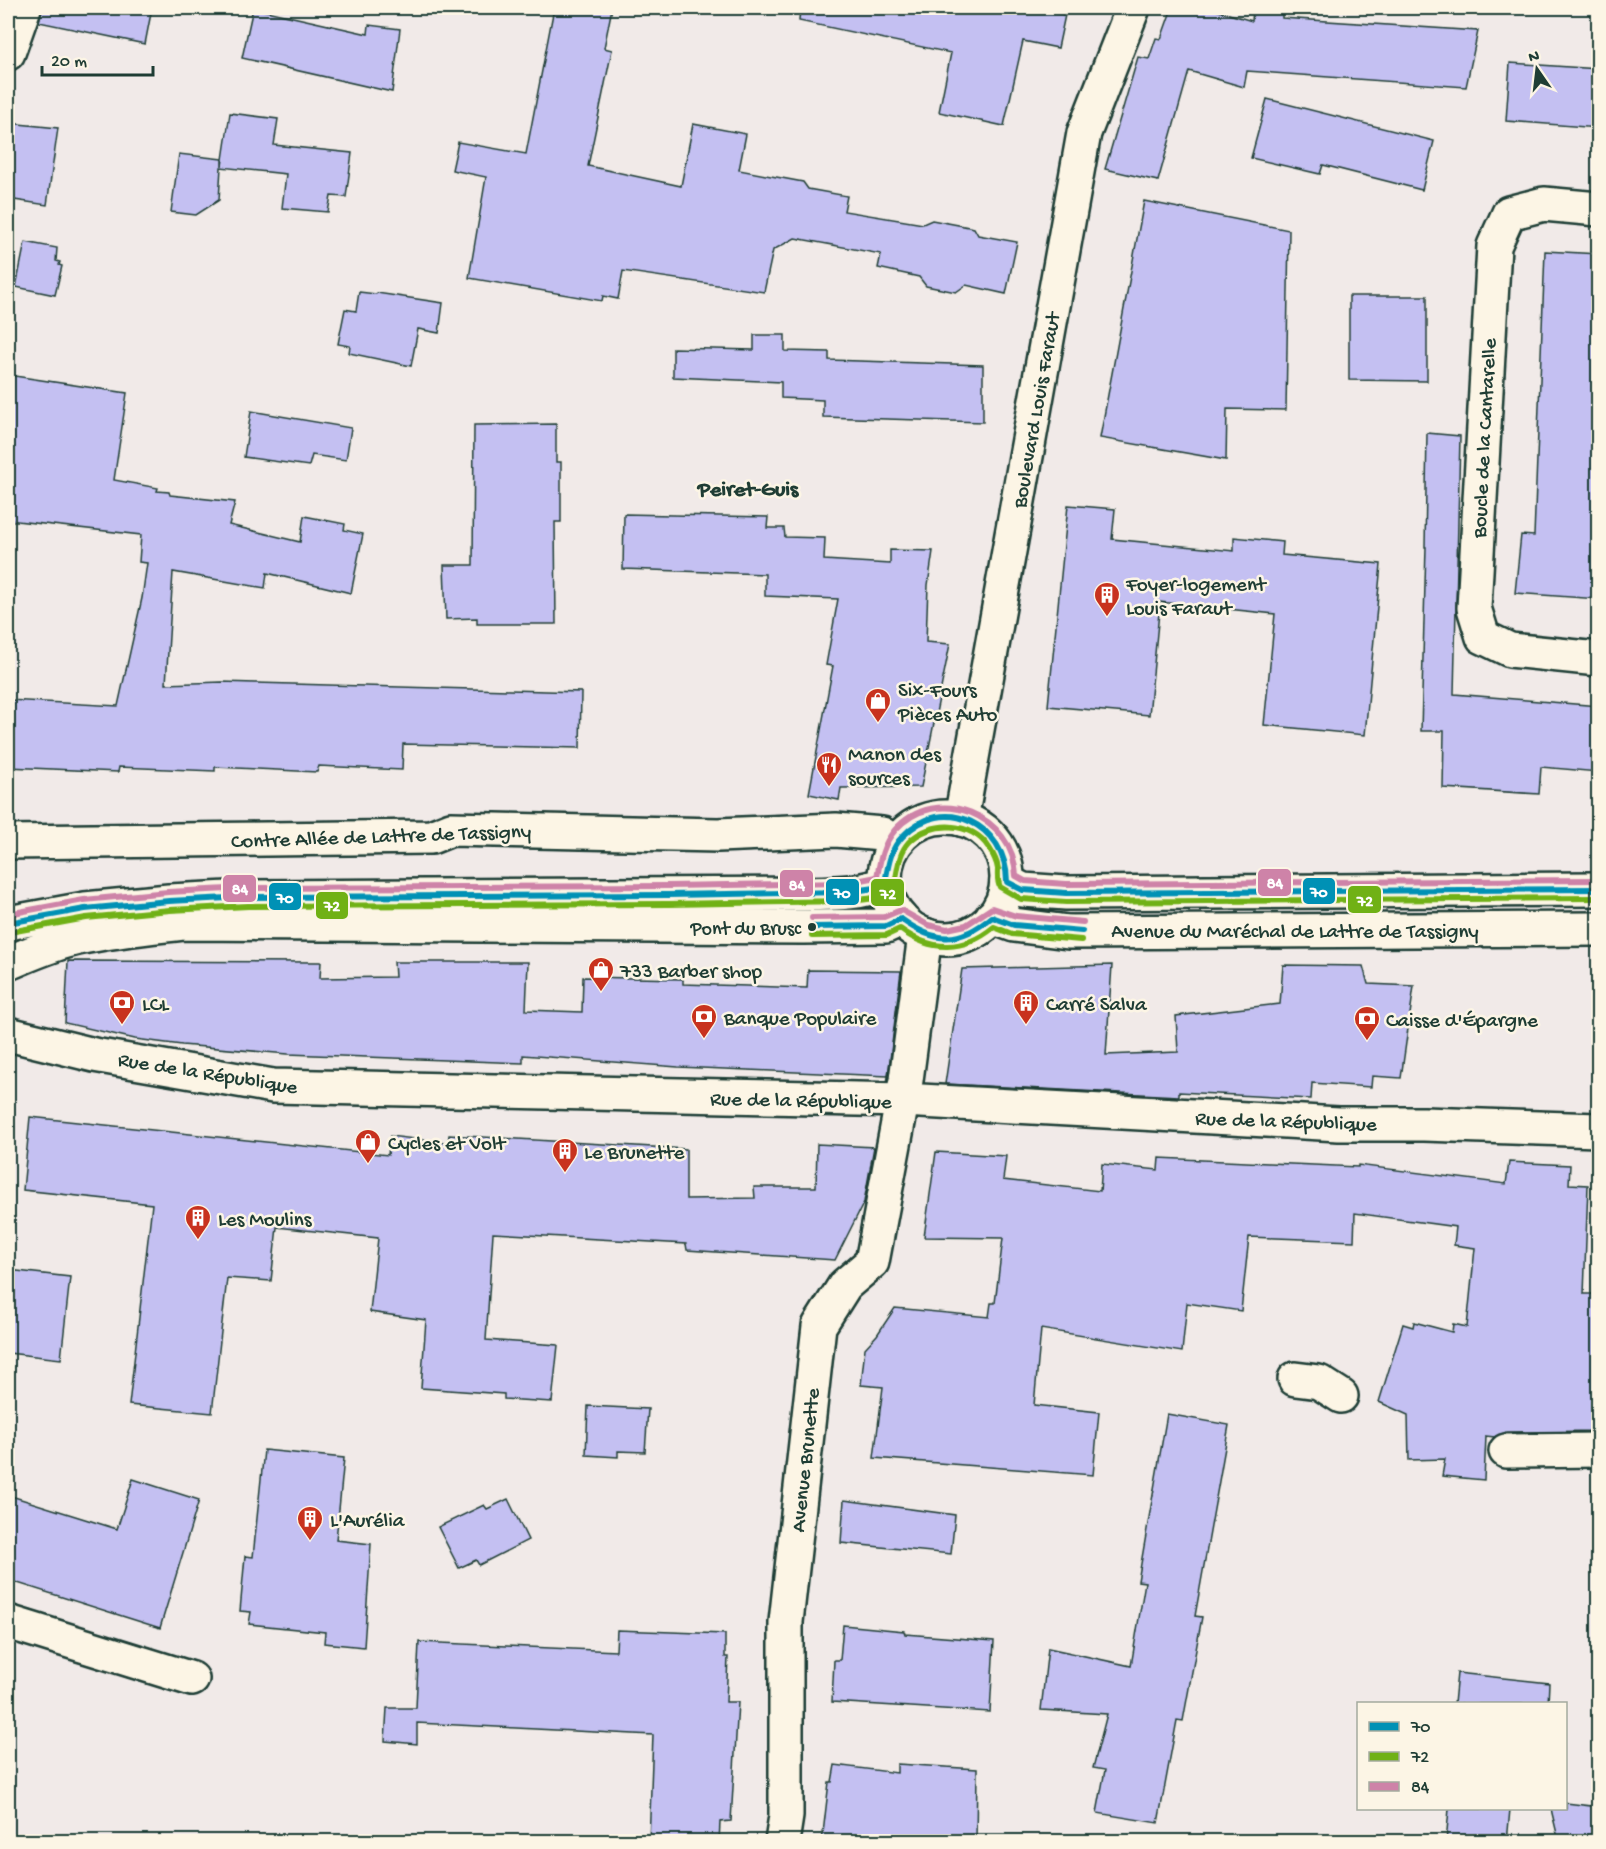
<svg xmlns="http://www.w3.org/2000/svg" width="1606" height="1849" viewBox="0 0 1606 1849" font-family="'Gochi Hand',sans-serif">
	<style>
		.building { fill: #c4c0f2; stroke: #1f3d34; stroke-width: 1.5 }
		.lines { fill: none; stroke-linecap: round; stroke-linejoin: round }
		.minor-casing { stroke: #1f3d34; stroke-width: 38 }
		.tertiary-casing { stroke: #1f3d34; stroke-width: 38 }
		.secondary-casing { stroke: #1f3d34; stroke-width: 38 }
		.primary-casing { stroke: #1f3d34; stroke-width: 38 }
		.minor { stroke: #fcf5e5; stroke-width: 33 }
		.tertiary { stroke: #fcf5e5; stroke-width: 33 }
		.secondary { stroke: #fcf5e5; stroke-width: 33 }
		.primary { stroke: #fcf5e5; stroke-width: 33 }
		.bus-1-casing { stroke: #fcf5e5; stroke-width: 10 }
		.bus-2-casing { stroke: #fcf5e5; stroke-width: 10 }
		.bus-3-casing { stroke: #fcf5e5; stroke-width: 10 }
		.bus-1 { stroke: #0091b5; stroke-width: 6 }
		.bus-2 { stroke: #70b115; stroke-width: 6 }
		.bus-3 { stroke: #ce83a8; stroke-width: 6 }
		.bus-dot { fill: #1f3d34; stroke: #fcf5e5; stroke-width: 2 }
		.labels { text-anchor: middle; stroke-width: 5; stroke-linejoin: round; paint-order: stroke }
		.bus-label { font-size: 20px; fill: #1f3d34; stroke: #fcf5e5; text-anchor: end }
		.street-label { font-size: 21px; fill: #1f3d34; stroke: #fcf5e5 }
		.poi-label { font-size: 21px; fill: #1f3d34; stroke: #fcf5e5; text-anchor: start }
		.neighbourhood-label { font-size: 22px; font-weight: bold; fill: #1f3d34; stroke: #fcf5e5 }
		.line-badge { stroke: #fcf5e5; stroke-width: 2 }
		.badge-label { font-size: 16px; text-anchor: middle; font-weight: bold; fill: #fff }
	</style>
	<rect width="100%" height="100%" fill="#f1eae8"/>
	<filter id="ink" filterUnits="userSpaceOnUse"><feTurbulence type="fractalNoise" baseFrequency=".0167" numOctaves="2"/><feDisplacementMap in="SourceGraphic" scale="12" xChannelSelector="R" yChannelSelector="G"/><feConvolveMatrix kernelMatrix="1 2 1 2 8 2 1 2 1" color-interpolation-filters="sRGB"/></filter>
	<g filter="url(#ink)">
		<g class="building">
			<path d="M42 8H152L145 44 39 22Z"/>
			<path d="M253 8 368 34 369 25 400 29 392 92 242 58Z"/>
			<path d="M554 8H612L604 48 612 50 588 166 681 186 693 124 746 134 739 170 803 182 808 189 847 196 844 211 923 224 932 220 974 228 978 235 1017 242 1006 294 966 285 956 292 926 286 919 277 878 268 881 254 795 238 773 250 764 292 623 271 618 299 603 296 602 301 469 278 486 177 452 170 458 142 526 154Z"/>
			<path d="M800 8H1027L1065 15 1058 48 1023 41 1004 126 939 112 951 53 799 21Z"/>
			<path d="M1172 8H1209L1252 21 1253 9 1282 12V18L1478 31 1466 87 1247 71 1244 87 1189 71 1158 181 1105 169 1138 57 1149 59 1156 38 1161 39Z"/>
			<path d="M1510 63 1599 69V128L1506 121Z"/>
			<path d="M1267 99 1434 141 1422 190 1323 165 1320 174 1251 158Z"/>
			<path d="M230 113 278 119 274 145 352 153 346 197 331 196 328 212 282 208 286 174 221 167 219 200 196 215 171 212 179 154 222 159V166Z"/>
			<path d="M8 123 58 128 47 205 8 199Z"/>
			<path d="M1144 201 1289 230 1286 410 1227 409 1226 460 1100 438Z"/>
			<path d="M25 242 57 248 56 261 60 262 59 265 62 266 55 295 16 287Z"/>
			<path d="M1545 251 1599 254V476L1596 540 1599 541V599L1515 593 1521 535 1534 536Z"/>
			<path d="M359 292 376 294 377 293 443 303 439 333 418 329 411 366 349 353 350 346 338 344 345 309 356 311Z"/>
			<path d="M1349 296H1427V381L1349 380Z"/>
			<path d="M754 335H785V351L829 352V360L983 365V422L823 417V400L781 398V382L673 377V348L754 350Z"/>
			<path d="M8 375 127 393 114 480 158 488 157 491 169 492 170 495 235 502 229 525 300 542 304 516 345 524 344 530 363 534 351 593 267 573 265 588 173 572 166 684 222 682 581 692 580 748 403 744 402 770 319 766 317 772 215 767V771L119 767 118 772 8 767V700L118 706 142 598 147 563 139 562 141 535 8 520Z"/>
			<path d="M251 411 351 428 346 460 312 455 309 466 244 457Z"/>
			<path d="M556 424V462H561V522H555L556 624H477V618L446 619 444 565H473L474 425Z"/>
			<path d="M1427 433 1460 436 1454 694 1599 706V772L1541 767 1539 794 1443 788 1444 731H1421L1426 547H1425Z"/>
			<path d="M1068 505 1115 509 1112 539 1234 551V537L1283 542 1282 555 1381 564 1365 735 1264 725 1275 614 1160 602 1149 715 1048 706Z"/>
			<path d="M624 514 768 517 767 528H784L785 537 825 538 824 560 890 564V550L933 551 928 585 926 642 950 644 921 787 841 788 839 800 809 794 833 666 826 665 838 599 765 596V574L623 569Z"/>
			<path d="M68 961 321 962 320 978 395 977 394 962H528L526 1010 582 1012 583 977 683 979V984L807 988 808 970 901 971 888 1076 678 1067 523 1055V1063L288 1054 182 1045 135 1039 65 1023Z"/>
			<path d="M1112 965 1106 1055 1178 1052 1176 1016 1280 1004 1283 965 1363 966 1368 984 1414 986 1401 1078 1372 1076 1371 1087 1312 1083 1311 1099 1179 1092V1096L945 1084 962 969Z"/>
			<path d="M30 1117 388 1155 390 1136 448 1143 449 1135 686 1149V1199L755 1198 754 1187H816L817 1144 874 1147 864 1202 835 1260 687 1250 686 1244 493 1233 486 1340 558 1345 552 1402 504 1399V1394L421 1388 426 1320 370 1312 378 1238 277 1227 271 1281 227 1278 212 1413 129 1405 152 1204 23 1190Z"/>
			<path d="M936 1152 1006 1156 1003 1180 1100 1191 1102 1164 1158 1170 1159 1158 1358 1167V1165L1506 1184 1509 1162 1570 1165 1569 1184 1588 1185 1584 1294H1599V1431L1506 1432 1495 1437 1486 1436 1484 1480 1442 1476 1445 1459 1409 1460 1408 1415 1379 1402 1403 1324 1413 1327 1414 1322 1452 1332 1453 1324 1467 1327 1475 1248 1454 1245 1456 1227 1355 1213 1354 1241 1249 1237 1241 1311 1187 1303 1182 1352 1041 1329 1034 1405 1099 1412 1093 1475 874 1458 883 1387 861 1385 865 1348 877 1335 895 1308 989 1317 991 1303H995L1003 1238 924 1237Z"/>
			<path d="M8 1270 70 1277 61 1359 8 1353Z"/>
			<path d="M588 1406 648 1409 645 1452 618 1451V1457L586 1455Z"/>
			<path d="M1167 1414 1229 1425 1195 1616 1202 1617 1183 1721 1177 1720 1158 1823 1097 1813 1105 1770 1093 1768 1107 1714 1041 1710 1048 1648 1131 1666 1145 1582 1138 1581Z"/>
			<path d="M264 1450 344 1458 336 1540 371 1544 364 1647 324 1643 325 1632 249 1624 251 1612 240 1611 245 1556 253 1557Z"/>
			<path d="M133 1479 199 1500 160 1628 8 1580V1495L117 1529Z"/>
			<path d="M508 1499 528 1540 479 1565 476 1560 459 1568 438 1527 484 1505 487 1509Z"/>
			<path d="M844 1500 955 1515 951 1554 841 1543Z"/>
			<path d="M843 1625 904 1631 905 1634 994 1641 990 1712 832 1702 834 1660H840Z"/>
			<path d="M617 1630 725 1634V1657H728L726 1702H738L731 1821 720 1822 719 1842H649L653 1735 417 1723V1744L385 1741 387 1708H416L419 1642 616 1651Z"/>
			<path d="M1457 1673 1549 1683 1548 1704H1454Z"/>
			<path d="M897 1764 977 1769 976 1842H822L829 1782H832L835 1765 897 1773Z"/>
			<path d="M1566 1803 1599 1807V1842H1559L1551 1809H1566Z"/>
			<path d="M1449 1809H1510L1507 1842H1446Z"/>
		</g>
		<g class="lines">
			<defs>
				<g id="minor">
					<path d="M8 53 24 8"/>
					<path d="M1598 209 1544 204 1509 213 1494 246 1474 608 1483 637 1510 650 1598 659"/>
					<path d="M8 842 431 837 451 829 718 835 836 830 882 834 895 843"/>
					<path d="M1295 1379 1319 1382 1341 1396"/>
					<path d="M1506 1451 1598 1450"/>
					<path d="M8 1622 192 1679"/>
					<path d="M782 1842 786 1816V1622L819 1326 845 1285 872 1262 906 1080 925 935"/>
				</g>
				<path id="tertiary" d="M961 819 1084 133 1133 8"/>
				<path id="secondary" d="M8 1034 94 1055 273 1086 903 1100 1339 1124H1424L1598 1130"/>
				<g id="primary">
					<circle cx="946" cy="878" r="61"/>
					<path d="M1007 882 1023 890 1066 893 1598 889"/>
					<path d="M992 917 1014 925 1068 932 1598 929"/>
					<path d="M8 923 85 909 169 901 248 897 797 894C826 893 859 895 885 883"/>
					<path d="M8 963C30 954 54 943 78 938 113 930 148 927 184 923L804 927 886 926 901 919"/>
				</g>
			</defs>
			<use href="#minor" class="minor-casing"/>
			<use href="#tertiary" class="tertiary-casing"/>
			<use href="#secondary" class="secondary-casing"/>
			<use href="#primary" class="primary-casing"/>
			<use href="#minor" class="minor"/>
			<use href="#tertiary" class="tertiary"/>
			<use href="#secondary" class="secondary"/>
			<use href="#primary" class="primary"/>
			<defs>
				<g id="bus-1">
					<path d="M8 923 85 909 169 901 248 897 669 895 847 892 875 888 885 883C888 866 890 849 903 836 944 793 1007 825 1007 882L1023 890 1066 893 1598 889"/>
					<path d="M812 927 886 926 901 919C935 944 960 944 992 917L1014 925 1082 931"/>
				</g>
				<g id="bus-2">
					<path d="M10 932 86 918 170 910 248 906 669 904 848 901C861 899 883 900 892 889 899 880 895 857 909 842 930 820 973 821 989 848 993 854 997 862 998 869 998 875 997 881 1000 887L1021 899 1066 902 1598 898"/>
					<path d="M812 936 887 935 900 929C931 952 964 952 994 927L1012 934 1081 940"/>
				</g>
				<g id="bus-3">
					<path d="M8 914 84 900 168 892 248 888 669 886 846 883 877 877C880 860 883 844 895 830 937 783 1014 815 1016 876L1025 881 1066 884 1598 880"/>
					<path d="M812 918 884 917 901 910 928 925 947 929 966 925 992 908 1016 916 1083 922"/>
				</g>
			</defs>
			<use href="#bus-1" class="bus-1-casing"/>
			<use href="#bus-2" class="bus-2-casing"/>
			<use href="#bus-3" class="bus-3-casing"/>
			<use href="#bus-1" class="bus-1"/>
			<use href="#bus-2" class="bus-2"/>
			<use href="#bus-3" class="bus-3"/>
		</g>
	</g>
	<defs>
		<symbol id="building-pin" viewBox="-11 -11 22 30"><path d="M0 17L-7.5 6A9.5 9.5 0 1 1 7.5 6Z" fill="#c8321e" stroke="#fcf5e5"/><path d="M-4-6H4V6H1V3H-1V6H-4ZM-2.5-4.3h1.7v1.8h-1.7ZM.8-4.3h1.7v1.8H.8ZM-2.5-1h1.7V.8h-1.7ZM.8-1h1.7V.8H.8Z" fill="#fff"/></symbol>
		<symbol id="shop-pin" viewBox="-11 -11 22 30"><path d="M0 17L-7.5 6A9.5 9.5 0 1 1 7.5 6Z" fill="#c8321e" stroke="#fcf5e5"/><path d="M-5-2.5h2.3a2.7 3.5 0 0 1 5.4 0H5L5.5 6h-11ZM-1.5-2.5h3a1.5 2.3 0 0 0-3 0Z" fill="#fff"/></symbol>
		<symbol id="restaurant-pin" viewBox="-11 -11 22 30"><path d="M0 17L-7.5 6A9.5 9.5 0 1 1 7.5 6Z" fill="#c8321e" stroke="#fcf5e5"/><path d="M-5-6h1v4h1v-4h1v4h1v-4h1v5L-1.5 .5V6h-2V.5L-5-1ZM5-6V6H3V1.5H1.5Q1.5-4 5-6Z" fill="#fff"/></symbol>
		<symbol id="bank-pin" viewBox="-11 -11 22 30"><path d="M0 17L-7.5 6A9.5 9.5 0 1 1 7.5 6Z" fill="#c8321e" stroke="#fcf5e5"/><path d="M-6-4H6V4H-6ZM0-2.3a2.3 2.3 0 1 0 0 4.6a2.3 2.3 0 1 0 0-4.6Z" fill="#fff"/></symbol>
	</defs>
	<g fill-rule="evenodd">
		<use href="#building-pin" x="1092" y="580" width="30" height="40"/>
		<use href="#shop-pin" x="863" y="686" width="30" height="40"/>
		<use href="#restaurant-pin" x="814" y="750" width="30" height="40"/>
		<use href="#shop-pin" x="586" y="955" width="30" height="40"/>
		<use href="#bank-pin" x="107" y="988" width="30" height="40"/>
		<use href="#building-pin" x="1011" y="988" width="30" height="40"/>
		<use href="#bank-pin" x="689" y="1002" width="30" height="40"/>
		<use href="#bank-pin" x="1352" y="1004" width="30" height="40"/>
		<use href="#shop-pin" x="353" y="1127" width="30" height="40"/>
		<use href="#building-pin" x="550" y="1136" width="30" height="40"/>
		<use href="#building-pin" x="183" y="1203" width="30" height="40"/>
		<use href="#building-pin" x="295" y="1504" width="30" height="40"/>
	</g>
	<circle class="bus-dot" cx="812" cy="927" r="5"/>
	<g class="labels">
		<g class="bus-label">
			<text x="801" y="934">Pont du Brusc</text>
		</g>
		<g class="street-label">
			<text transform="translate(1035 410) rotate(-80)" y="7">Boulevard Louis Faraut</text>
			<text transform="translate(1483 438) rotate(-87)" y="7">Boucle de la Cantarelle</text>
			<text transform="translate(381 835) rotate(-2)" y="7">Contre Allée de Lattre de Tassigny</text>
			<text x="1295" y="937">Avenue du Maréchal de Lattre de Tassigny</text>
			<text transform="translate(208 1072) rotate(9)" y="7">Rue de la République</text>
			<text transform="translate(801 1099) rotate(1)" y="7">Rue de la République</text>
			<text transform="translate(1286 1120) rotate(2)" y="7">Rue de la République</text>
			<text transform="translate(804 1460) rotate(-84)" y="7">Avenue Brunette</text>
		</g>
		<g class="poi-label">
			<text x="1126" y="590">Foyer-logement<tspan x="1126" dy="24">Louis Faraut</tspan></text>
			<text x="898" y="696">Six-Fours<tspan x="898" dy="24">Pièces Auto</tspan></text>
			<text x="848" y="760">Manon des<tspan x="848" dy="24">sources</tspan></text>
			<text x="620" y="977">733 Barber shop</text>
			<text x="142" y="1010">LCL</text>
			<text x="1046" y="1010">Carré Salva</text>
			<text x="724" y="1024">Banque Populaire</text>
			<text x="1386" y="1026">Caisse d'Épargne</text>
			<text x="388" y="1149">Cycles et Volt</text>
			<text x="584" y="1158">Le Brunette</text>
			<text x="218" y="1225">Les Moulins</text>
			<text x="330" y="1526">L'Aurélia</text>
		</g>
		<g class="neighbourhood-label">
			<text x="748" y="495">Peiret-Guis</text>
		</g>
	</g>
	<g class="line-badge">
		<rect x="1257" y="868" width="35" height="29" rx="6" fill="#ce83a8"/>
		<rect x="779" y="869" width="35" height="29" rx="6" fill="#ce83a8"/>
		<rect x="222" y="874" width="35" height="29" rx="6" fill="#ce83a8"/>
		<rect x="1302" y="877" width="34" height="28" rx="6" fill="#0091b5"/>
		<rect x="825" y="878" width="35" height="28" rx="6" fill="#0091b5"/>
		<rect x="870" y="878" width="35" height="29" rx="6" fill="#70b115"/>
		<rect x="268" y="882" width="34" height="29" rx="6" fill="#0091b5"/>
		<rect x="1347" y="885" width="35" height="29" rx="6" fill="#70b115"/>
		<rect x="315" y="891" width="34" height="29" rx="6" fill="#70b115"/>
	</g>
	<g class="badge-label">
		<text x="1275" y="888">84</text>
		<text x="797" y="890">84</text>
		<text x="240" y="894">84</text>
		<text x="1319" y="897">70</text>
		<text x="842" y="898">70</text>
		<text x="888" y="899">72</text>
		<text x="285" y="903">70</text>
		<text x="1365" y="906">72</text>
		<text x="332" y="911">72</text>
	</g>
	<rect width="1606" height="1849" fill="none" stroke="#fcf5e5" stroke-width="30"/>
	<rect x="15" y="15" width="1576" height="1819" fill="none" stroke="#1f3d34" stroke-width="2" filter="url(#ink)"/>
	<rect x="1357" y="1702" width="210" height="108" fill="#fcf5e5" stroke="#a4ab9e" stroke-width="1.5"/>
	<rect x="1369" y="1722" width="30" height="9" fill="#0091b5" stroke="#a4ab9e" stroke-width="1.5"/>
	<text x="1411" y="1732" font-size="18" fill="#1f3d34">70</text>
	<rect x="1369" y="1752" width="30" height="9" fill="#70b115" stroke="#a4ab9e" stroke-width="1.5"/>
	<text x="1411" y="1762" font-size="18" fill="#1f3d34">72</text>
	<rect x="1369" y="1782" width="30" height="9" fill="#ce83a8" stroke="#a4ab9e" stroke-width="1.5"/>
	<text x="1411" y="1792" font-size="18" fill="#1f3d34">84</text>
	<g transform="translate(1537 69) rotate(346)" stroke="#fcf5e5" stroke-width="4.5" paint-order="stroke">
	<path d="M0-4.5L10 22L0 15L-10 22Z" fill="#1f3d34"/>
	<text y="-9" font-size="16" font-weight="bold" text-anchor="middle" fill="#1f3d34">N</text>
	</g>
	<path d="M42 66v9h111v-9" fill="none" stroke="#1f3d34" stroke-width="3"/>
	<text x="51" y="66" font-size="18" fill="#1f3d34" stroke="#fcf5e5" stroke-width="4.5" paint-order="stroke">20 m</text>
</svg>
